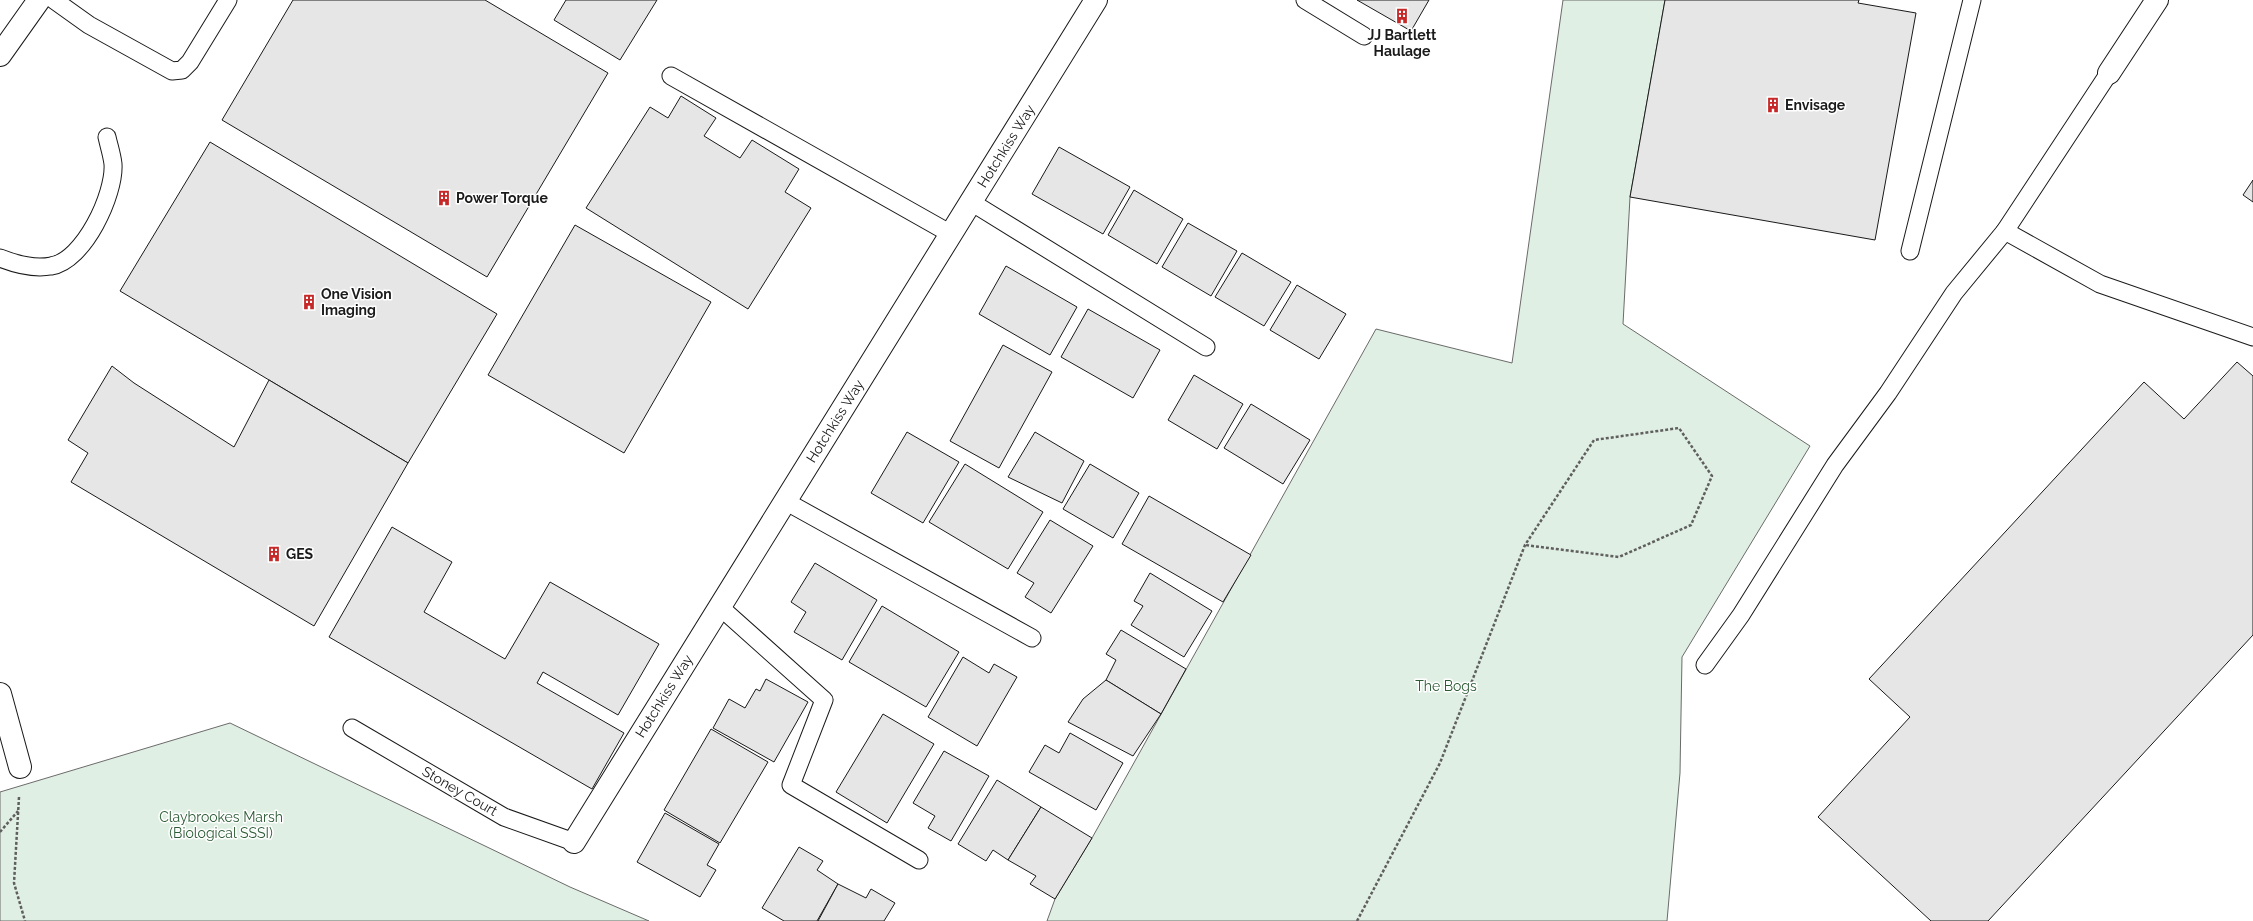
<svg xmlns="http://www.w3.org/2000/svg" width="2253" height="921" viewBox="0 0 2253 921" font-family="Raleway,sans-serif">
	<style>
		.green { fill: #e0efe3; stroke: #6a6a6a }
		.building { fill: #e6e6e6; stroke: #1a1a1a }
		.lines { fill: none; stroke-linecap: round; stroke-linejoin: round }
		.lane-casing { stroke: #1a1a1a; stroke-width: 19 }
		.street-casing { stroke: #1a1a1a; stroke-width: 24 }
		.path { stroke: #5f5f5f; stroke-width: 2.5; stroke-dasharray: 3 2; stroke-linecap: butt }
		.lane { stroke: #fff; stroke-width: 17 }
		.street { stroke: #fff; stroke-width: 22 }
		.labels { text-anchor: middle; stroke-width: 3; stroke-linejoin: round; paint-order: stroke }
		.poi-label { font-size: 14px; font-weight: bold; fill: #1a1a1a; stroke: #fff; text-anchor: start }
		.street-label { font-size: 14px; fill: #1a1a1a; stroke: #fff }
		.park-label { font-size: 14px; fill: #2b5a34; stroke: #fff }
	</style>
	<rect width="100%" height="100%" fill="#fff"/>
	<g class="green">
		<path d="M1563 0H1665L1630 197 1623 324 1810 446 1682 657 1680 773 1667 921H1047L1055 899 1092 838 1376 329 1512 363Z"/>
		<path d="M230 723 570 887 649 921H0V792Z"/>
	</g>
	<g class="building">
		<path d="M293 0H485L608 73 487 277 222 120Z"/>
		<path d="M566 0H657L620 60 554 20Z"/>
		<path d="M1357 0H1429L1411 31Z"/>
		<path d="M1665 0H1859L1858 3 1916 13 1875 240 1630 197Z"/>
		<path d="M681 96 716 118 704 136 740 158 752 140 799 169 785 192 811 208 748 309 586 208 650 107 668 118Z"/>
		<path d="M210 142 497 314 408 463 120 291Z"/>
		<path d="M1059 147 1130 187 1103 234 1032 194Z"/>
		<path d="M2253 180V202L2243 195Z"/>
		<path d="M1134 190 1183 219 1157 264 1108 235Z"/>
		<path d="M1188 223 1237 251 1211 296 1162 267Z"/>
		<path d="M575 225 711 302 624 453 488 375Z"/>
		<path d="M1242 253 1291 282 1264 326 1215 297Z"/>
		<path d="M1006 266 1077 307 1050 355 979 314Z"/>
		<path d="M1297 285 1346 314 1319 359 1270 330Z"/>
		<path d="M1088 309 1160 350 1133 398 1061 357Z"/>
		<path d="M1003 345 1052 372 999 468 950 441Z"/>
		<path d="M2237 362 2253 376V635L1988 921H1931L1818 817 1910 717 1869 679 2144 382 2184 419Z"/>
		<path d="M112 366 134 383 234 447 269 380 408 463 314 626 71 482 88 453 68 440Z"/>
		<path d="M1194 375 1243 404 1217 449 1168 420Z"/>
		<path d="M1251 404 1310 440 1283 484 1224 448Z"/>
		<path d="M907 432 959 462 923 523 871 493Z"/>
		<path d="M1035 432 1084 461 1062 503 1008 477Z"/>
		<path d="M965 464 1043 512 1008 569 929 522Z"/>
		<path d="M1090 464 1139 493 1113 538 1063 509Z"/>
		<path d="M1149 496 1251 555 1223 602 1122 544Z"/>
		<path d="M1050 520 1093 546 1051 613 1025 597 1034 583 1017 573Z"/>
		<path d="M392 527 452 562 424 612 505 659 550 582 659 644 618 715 543 672 537 683 624 733 592 789 329 637Z"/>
		<path d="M815 563 877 600 842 660 794 632 806 612 791 602Z"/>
		<path d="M1150 573 1212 611 1184 657 1131 625 1143 606 1134 601Z"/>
		<path d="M882 606 959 652 926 707 849 662Z"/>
		<path d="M1121 630 1186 669 1161 714 1106 680 1116 660 1106 654Z"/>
		<path d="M963 657 989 673 994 664 1017 677 977 746 928 717Z"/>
		<path d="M766 679 808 702 774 762 713 728 729 699 745 708 756 689 760 691Z"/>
		<path d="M1106 680 1161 714 1133 756 1068 722 1083 699Z"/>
		<path d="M883 714 934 744 887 823 836 792Z"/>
		<path d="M711 729 768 762 720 843 664 810Z"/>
		<path d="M1070 733 1123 763 1096 810 1029 772 1045 745 1059 753Z"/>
		<path d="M944 751 989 776 951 841 928 828 935 816 913 803Z"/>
		<path d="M997 780 1041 807 1008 860 993 850 986 861 958 844Z"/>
		<path d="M1041 807 1092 838 1055 899 1030 884 1036 876 1008 860Z"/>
		<path d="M665 813 719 844 707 865 716 870 700 897 637 862Z"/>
		<path d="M799 847 823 861 817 870 838 884 817 921H784L762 908Z"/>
		<path d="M838 884 866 898 871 889 895 903 884 921H818Z"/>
	</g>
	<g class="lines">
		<defs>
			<g id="lane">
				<path d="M54 0 89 25 172 71 182 70 190 62 228 0"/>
				<path d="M1305 0 1364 36"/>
				<path d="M671 76 951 234"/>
				<path d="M971 202 1206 347"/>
				<path d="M2005 231 2100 284 2253 337"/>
				<path d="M1910 251 1972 0"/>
				<path d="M0 258C15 264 35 269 51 266 84 261 115 194 113 164 112 155 109 146 107 137"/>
				<path d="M785 501 1032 638"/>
				<path d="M720 607 824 700 791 785 919 860"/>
				<path d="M1705 665 1741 615 1835 465 1888 393 1954 293 2005 231 2109 73"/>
				<path d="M352 728 504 817 574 842"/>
			</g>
			<g id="street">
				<path d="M0 55 39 0"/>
				<path d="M2109 73 2157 0"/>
				<path d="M0 694 20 767"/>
				<path d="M574 842 1096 0"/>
			</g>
		</defs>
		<use href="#lane" class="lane-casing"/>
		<use href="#street" class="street-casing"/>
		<g class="path">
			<path d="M19 797 14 883 25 921"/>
			<path d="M0 832 18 811"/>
			<path d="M1357 921 1440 763 1525 545 1594 440 1679 428 1712 476 1691 525 1619 557 1525 545"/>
		</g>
		<use href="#lane" class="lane"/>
		<use href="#street" class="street"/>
	</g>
	<defs>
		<symbol id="building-bare" viewBox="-9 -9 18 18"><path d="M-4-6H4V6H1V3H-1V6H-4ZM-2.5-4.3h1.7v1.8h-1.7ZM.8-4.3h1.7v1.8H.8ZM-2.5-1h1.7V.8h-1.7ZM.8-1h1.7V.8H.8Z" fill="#c62828" stroke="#fff" stroke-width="2.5" paint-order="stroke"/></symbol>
	</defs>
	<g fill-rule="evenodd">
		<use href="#building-bare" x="1391" y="5" width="22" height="22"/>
		<use href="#building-bare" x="1762" y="94" width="22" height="22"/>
		<use href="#building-bare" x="433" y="187" width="22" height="22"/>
		<use href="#building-bare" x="298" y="291" width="22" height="22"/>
		<use href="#building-bare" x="263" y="543" width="22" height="22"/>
	</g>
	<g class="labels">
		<g class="poi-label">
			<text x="1402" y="40" text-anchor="middle">JJ Bartlett<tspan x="1402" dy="16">Haulage</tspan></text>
			<text x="1785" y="110">Envisage</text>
			<text x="456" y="203">Power Torque</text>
			<text x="321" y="299">One Vision<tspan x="321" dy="16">Imaging</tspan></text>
			<text x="286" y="559">GES</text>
		</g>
		<g class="street-label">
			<text transform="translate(1006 146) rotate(-58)" y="5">Hotchkiss Way</text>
			<text transform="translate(835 421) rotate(-58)" y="5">Hotchkiss Way</text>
			<text transform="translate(664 696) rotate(-58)" y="5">Hotchkiss Way</text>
			<text transform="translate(460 791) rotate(30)" y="5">Stoney Court</text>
		</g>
		<g class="park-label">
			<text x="1446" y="691">The Bogs</text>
			<text x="221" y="822">Claybrookes Marsh<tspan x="221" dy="16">(Biological SSSI)</tspan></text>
		</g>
	</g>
</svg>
